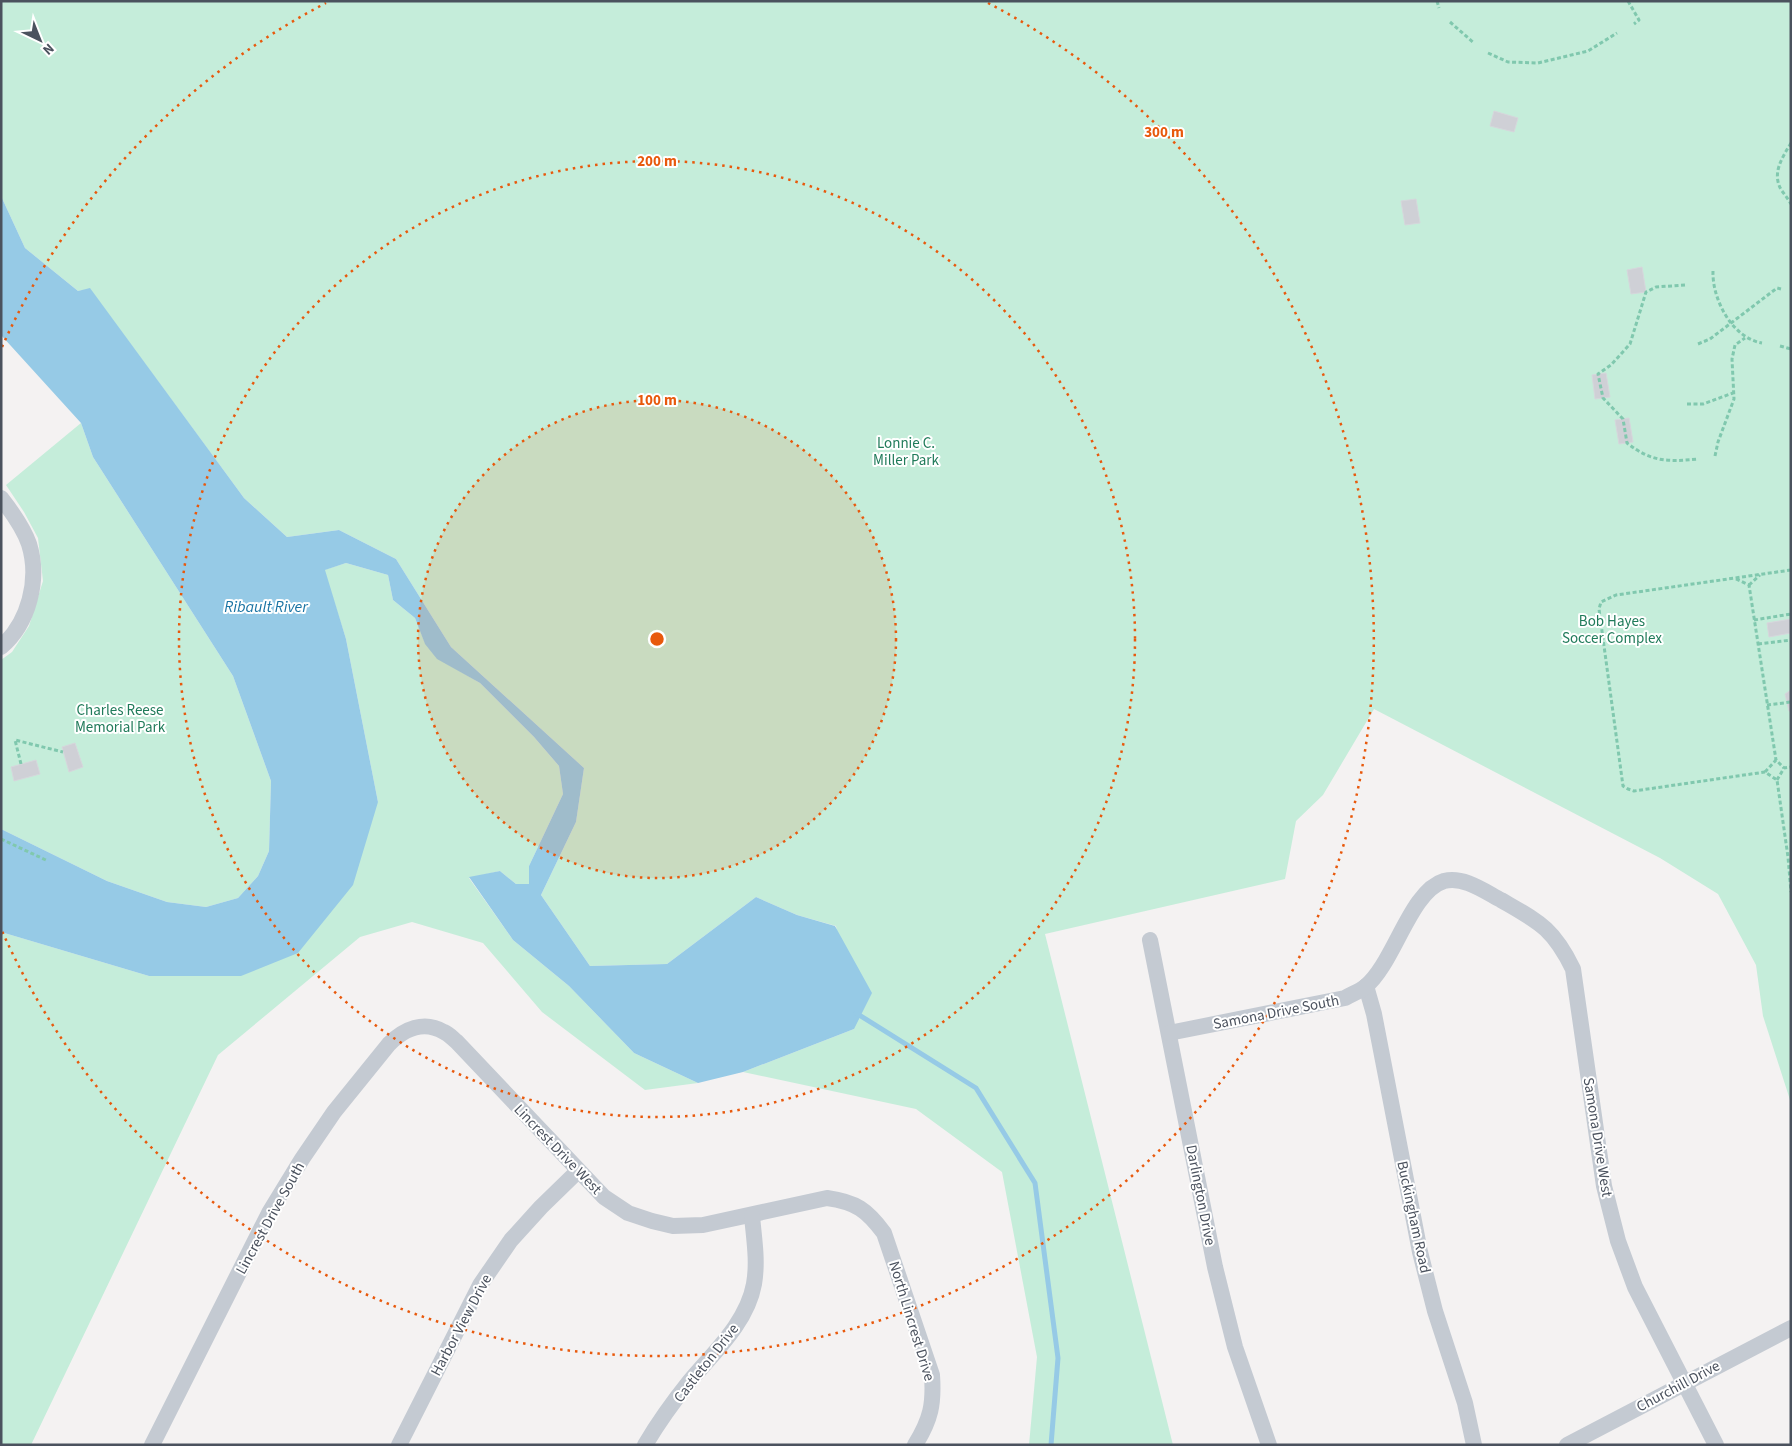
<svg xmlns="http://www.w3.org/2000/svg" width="1792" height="1446" viewBox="0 0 1792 1446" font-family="'Source Sans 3',sans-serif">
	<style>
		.green { fill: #c5edda }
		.water { fill: #96cae6 }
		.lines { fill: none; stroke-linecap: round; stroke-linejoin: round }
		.stream { stroke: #96cae6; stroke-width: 5 }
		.building { fill: #cfd0d6; stroke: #d6d7dc }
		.path { stroke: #80c8ae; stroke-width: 3; stroke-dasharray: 4 2.5; stroke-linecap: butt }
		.minor { stroke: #c4cad2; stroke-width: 16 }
		.ring { fill: none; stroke: #e8590c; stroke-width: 2.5; stroke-dasharray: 2.5 5 }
		.labels { text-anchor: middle; stroke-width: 4; stroke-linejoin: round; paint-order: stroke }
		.park-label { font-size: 15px; fill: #207b5a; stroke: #fff }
		.street-label { font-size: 15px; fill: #4b525e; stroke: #fff }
		.water-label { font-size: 16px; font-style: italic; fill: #1973a3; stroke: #fff }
		.centre { fill: #e8590c; stroke: #fff; stroke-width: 2.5 }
		.ring-label { font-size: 15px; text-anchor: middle; font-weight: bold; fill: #e8590c; stroke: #fff; stroke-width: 4; stroke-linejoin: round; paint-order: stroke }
	</style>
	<rect width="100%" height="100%" fill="#f4f2f2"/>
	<g class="green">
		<path d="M1 1H1791V1103L1763 1016 1756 965 1718 894 1660 858 1374 709 1323 795 1296 821 1285 879 1045 934 1173 1445H1029L1037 1357 1002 1172 916 1109 743 1072 854 1029 836 926 797 915 756 897 667 964 590 966 541 895 576 822 584 768 451 647 396 559 339 530 287 537 244 498 90 289 78 291 25 248 1 196Z"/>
		<path d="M81 423 93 457 233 676 271 781 269 851 258 876 238 898 206 907 167 902 107 881 1 829V660L12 652 29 626 43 581 38 538 24 512 6 485Z"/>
		<path d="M346 563 388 575 393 600 415 618 425 643 437 658 480 683 534 737 559 766 563 794 529 866V885L516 884 500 871 469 878 513 940 569 986 634 1053 698 1083 645 1090 542 1012 483 943 412 922 360 937 218 1055 31 1445H1V932L149 976 378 802 346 639 324 570Z"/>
	</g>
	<path class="water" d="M1 196 25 248 78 291 90 288 244 498 287 537 339 530 396 559 451 647 584 768 576 822 541 895 590 966 667 964 756 897 797 915 835 926 872 993 854 1029 743 1072 698 1083 634 1053 569 986 513 940 469 877 500 871 516 884H529V866L563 794 559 766 534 737 480 683 437 659 425 644 415 618 393 600 388 575 346 563 325 570 346 639 378 802 353 885 298 953 241 976H149L1 932V829L107 881 167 902 206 907 238 898 258 876 269 851 271 781 233 676 93 457 81 423 1 335Z"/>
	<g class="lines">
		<path class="stream" d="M856 1013 976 1088 1035 1183 1058 1358 1051 1445"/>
	</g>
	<g class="building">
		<path d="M1494 111 1518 118 1514 132 1490 126Z"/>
		<path d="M1416 199 1420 223 1405 225 1401 201Z"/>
		<path d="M1642 267 1646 292 1631 294 1627 270Z"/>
		<path d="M1606 373 1610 397 1595 399 1592 375Z"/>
		<path d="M1629 418 1633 442 1619 444 1615 420Z"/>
		<path d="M1791 619V633L1769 637 1767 623Z"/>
		<path d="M1791 690V712L1789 711 1785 694Z"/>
		<path d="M75 743 83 767 69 772 62 747Z"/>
		<path d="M36 760 40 774 14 781 11 767Z"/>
	</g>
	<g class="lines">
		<g class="path">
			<path d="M1437 1 1439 8"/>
			<path d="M1628 1 1639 20 1634 24"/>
			<path d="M1450 22 1474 43"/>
			<path d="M1488 53 1508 62 1538 63 1588 51 1617 33"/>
			<path d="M1791 143C1782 158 1771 174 1782 191 1785 195 1788 199 1791 204"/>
			<path d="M1713 271C1712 299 1732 338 1762 343"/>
			<path d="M1685 285 1656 287 1646 292 1630 344 1611 365 1598 374 1603 398 1623 419 1627 443C1651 462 1668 462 1698 459"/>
			<path d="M1698 344 1710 339 1777 288 1781 289"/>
			<path d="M1780 346 1791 349"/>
			<path d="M1687 404H1703L1733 393"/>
			<path d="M1715 456 1718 442 1734 399 1732 359 1735 345 1745 338"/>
			<path d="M1791 570 1616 595 1601 602 1599 609 1623 786 1628 789 1634 791 1765 772 1777 780 1788 857 1791 892"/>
			<path d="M1736 579 1749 585 1776 760"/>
			<path d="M1749 585 1760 575"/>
			<path d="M1754 620 1791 614"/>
			<path d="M1758 644 1791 640"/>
			<path d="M1767 705 1791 702"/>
			<path d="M21 764 15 740 63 752"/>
			<path d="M1765 772 1776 760 1784 768"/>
			<path d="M1777 780 1784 768 1791 767"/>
			<path d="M1 839 48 861"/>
		</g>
		<g class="minor">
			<path d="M1 498C12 512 23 527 29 544 40 579 29 623 1 647"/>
			<path d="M1150 940 1215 1267 1235 1347 1269 1445"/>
			<path d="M1366 986 1374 1014 1420 1252 1435 1311 1465 1403 1474 1445"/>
			<path d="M1169 1033 1345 998C1352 994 1360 991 1365 987 1394 964 1410 891 1444 881 1464 876 1484 891 1501 900 1539 922 1553 928 1573 969L1604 1186 1618 1241 1635 1287 1716 1445"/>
			<path d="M152 1445 269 1213 302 1159 334 1112 389 1044C404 1029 424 1020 444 1032 449 1034 453 1039 457 1042L604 1197 628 1213 652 1221 673 1226 703 1225 827 1198C856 1202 867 1210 884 1233L932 1375C934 1404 931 1419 915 1445"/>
			<path d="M399 1445 480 1285 511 1240 541 1207 578 1171"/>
			<path d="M645 1445C658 1423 673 1402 689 1382 713 1353 747 1323 754 1284 758 1261 754 1239 752 1216"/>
			<path d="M1567 1445 1791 1328"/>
		</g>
	</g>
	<circle cx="657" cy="639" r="239" fill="#e8590c" fill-opacity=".12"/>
	<g class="ring">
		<circle cx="657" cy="639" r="239"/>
		<circle cx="657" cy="639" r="478"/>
		<path d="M2 347A717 717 0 0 1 326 3M988 3A717 717 0 1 1 2 931"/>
	</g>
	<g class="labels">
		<g class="park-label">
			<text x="906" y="448">Lonnie C.<tspan x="906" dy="17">Miller Park</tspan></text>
			<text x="1612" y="626">Bob Hayes<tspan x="1612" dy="17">Soccer Complex</tspan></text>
			<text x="120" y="715">Charles Reese<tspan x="120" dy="17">Memorial Park</tspan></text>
		</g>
		<g class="street-label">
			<text transform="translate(1276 1012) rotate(-11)" y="5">Samona Drive South</text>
			<text transform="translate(1598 1137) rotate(81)" y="5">Samona Drive West</text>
			<text transform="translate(558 1149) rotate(46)" y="5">Lincrest Drive West</text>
			<text transform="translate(1201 1195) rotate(79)" y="5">Darlington Drive</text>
			<text transform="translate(1414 1217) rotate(78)" y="5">Buckingham Road</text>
			<text transform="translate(270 1218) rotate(-61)" y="5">Lincrest Drive South</text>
			<text transform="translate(912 1321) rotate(73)" y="5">North Lincrest Drive</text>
			<text transform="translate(461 1325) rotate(-62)" y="5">Harbor View Drive</text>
			<text transform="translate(706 1363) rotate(-52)" y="5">Castleton Drive</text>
			<text transform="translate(1678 1386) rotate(-28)" y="5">Churchill Drive</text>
		</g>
		<g class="water-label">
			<text x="266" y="612">Ribault River</text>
		</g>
	</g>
	<circle cx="657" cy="639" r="8" class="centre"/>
	<g class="ring-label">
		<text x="1164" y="137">300 m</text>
		<text x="657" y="166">200 m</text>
		<text x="657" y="405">100 m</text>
	</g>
	<rect width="1792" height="1446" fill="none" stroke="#4b525e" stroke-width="5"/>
	<g transform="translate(40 40) rotate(137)" stroke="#ffffff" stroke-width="4" paint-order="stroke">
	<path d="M0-4L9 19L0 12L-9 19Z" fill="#4b525e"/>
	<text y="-8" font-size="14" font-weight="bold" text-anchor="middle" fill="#4b525e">N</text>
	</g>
</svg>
